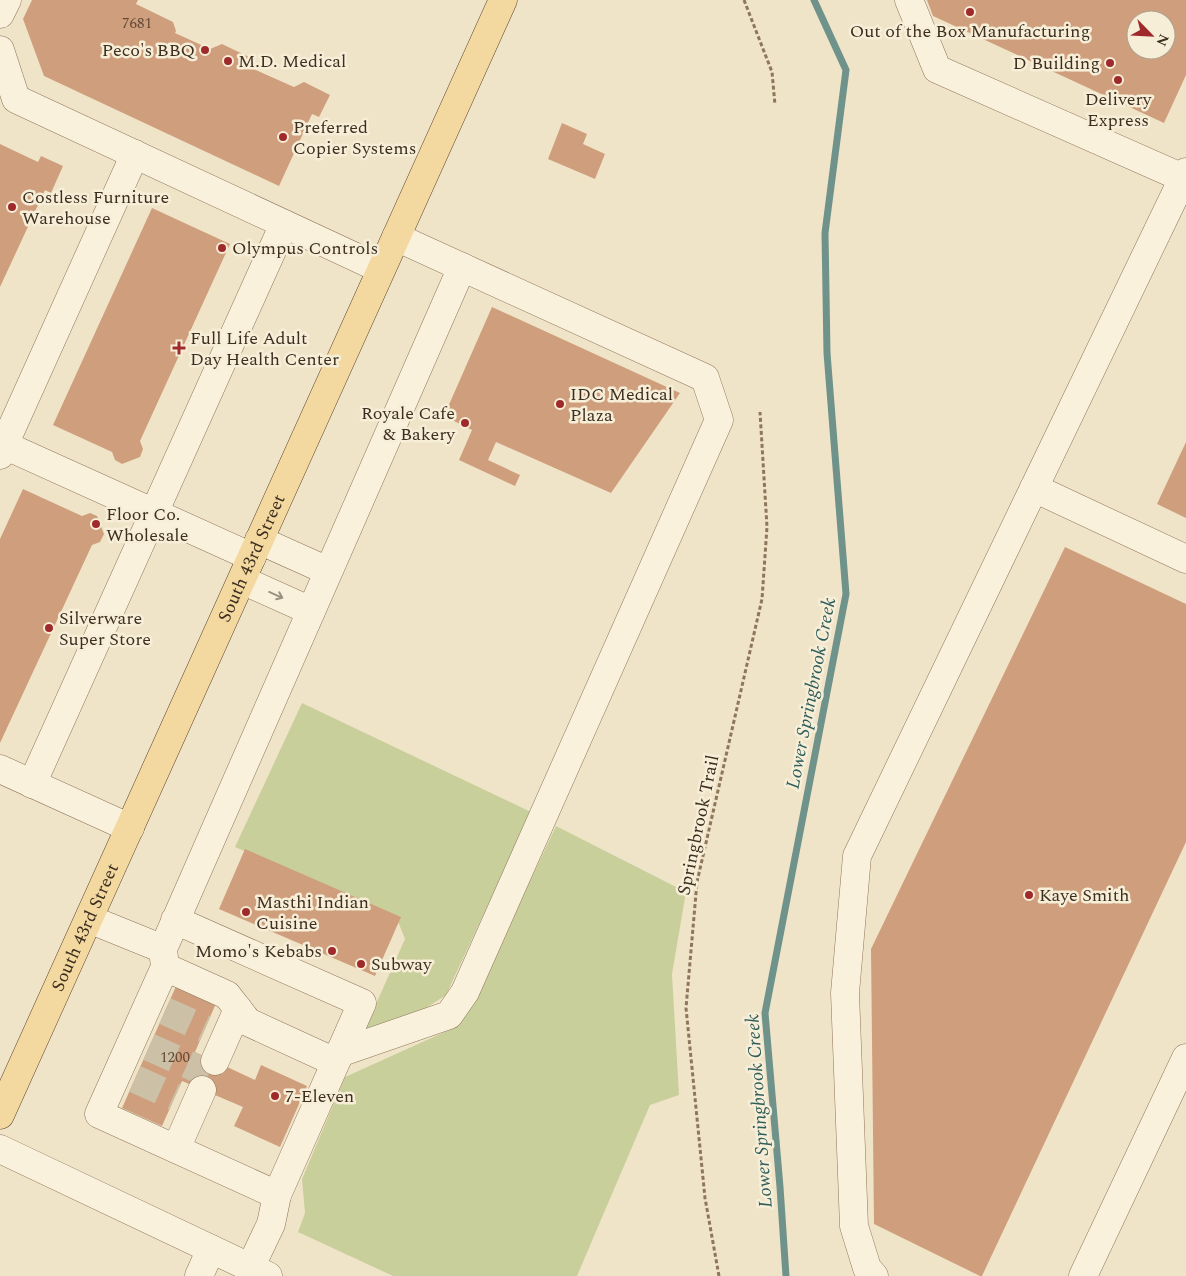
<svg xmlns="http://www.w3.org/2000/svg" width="1186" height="1276" viewBox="0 0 1186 1276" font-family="Spectral,serif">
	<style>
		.green { fill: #c9cf9b }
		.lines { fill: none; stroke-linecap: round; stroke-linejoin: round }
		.stream { stroke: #6f938a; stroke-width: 7 }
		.building { fill: #cf9f7d; fill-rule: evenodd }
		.minor-tunnel { stroke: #ccc0a6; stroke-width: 28; stroke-dasharray: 28 14; stroke-linecap: butt }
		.minor-casing { stroke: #8d765c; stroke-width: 29 }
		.major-casing { stroke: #5b4430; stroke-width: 29 }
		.path { stroke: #8d765c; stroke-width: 3; stroke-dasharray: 4 2.5; stroke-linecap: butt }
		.minor { stroke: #faf1dc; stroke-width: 28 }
		.major { stroke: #f3d9a0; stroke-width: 28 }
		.oneway { stroke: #9c907e }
		.poi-dot { fill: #9e2a2b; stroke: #f7eed8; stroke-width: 2 }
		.labels { text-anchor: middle; stroke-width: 5; stroke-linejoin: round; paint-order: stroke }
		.number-label { font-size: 15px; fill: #624a37 }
		.poi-label { font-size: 18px; fill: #3d2e20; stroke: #f7eed8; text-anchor: start }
		.street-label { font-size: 18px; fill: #3d2e20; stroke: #f7eed8 }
		.water-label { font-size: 19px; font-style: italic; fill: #2f5d5a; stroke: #f7eed8 }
	</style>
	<rect width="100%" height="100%" fill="#f0e4c8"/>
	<g class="green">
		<path d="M302 703 531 812 446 995 420 1012 364 1031 405 939 397 919 235 847Z"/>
		<path d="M556 826 686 892 672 974 679 1095 650 1105 577 1276H393L298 1232 305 1213 302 1179 345 1077 449 1030 468 1012Z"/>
	</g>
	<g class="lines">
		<path class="stream" d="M786 1276 780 1187 765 1013 846 594 827 353 825 233 846 70 814 0"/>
	</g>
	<g class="building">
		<path d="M32 0H138L136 4 173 22 176 31 175 33 210 49 222 44 249 57 251 68 294 87 304 82 330 95 319 117 312 114 279 186 44 76 23 19Z"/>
		<path d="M927 0H1186V75L1164 123 933 16ZM1136 20H1166V50H1136Z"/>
		<path d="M562 123 587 134 583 144 605 154 595 179 548 159Z"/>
		<path d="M0 144 38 162 41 156 63 166 51 193 45 190 0 287Z"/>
		<path d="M152 208 230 244 140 441 143 449 140 457 122 464 115 460 112 452 53 425Z"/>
		<path d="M492 307 680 393 611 493 496 442 488 460 520 475 515 486 459 460 472 430 444 416Z"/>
		<path d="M1186 442V518L1157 504Z"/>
		<path d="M23 489 82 516 90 513 97 516 104 534 100 542 92 545 0 743V539Z"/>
		<path d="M1065 547 1186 604V842L982 1276H980L874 1224 871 949Z"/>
		<path d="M245 849 401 917 375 976 219 909Z"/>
		<path d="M177 984 217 1001 195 1052 255 1080 261 1065 307 1086 280 1147 234 1126 243 1107 182 1081 162 1126 122 1108Z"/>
	</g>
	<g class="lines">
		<g class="minor-tunnel">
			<path d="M165 1011 205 1029"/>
			<path d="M149 1047 209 1074"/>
			<path d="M135 1079 175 1097"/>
		</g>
		<defs>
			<g id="minor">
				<path d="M909 0 937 69 1183 178"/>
				<path d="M0 14 7 0"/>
				<path d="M0 50 16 99 381 269"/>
				<path d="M4 445 135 154"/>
				<path d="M0 455 4 445 252 557"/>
				<path d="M1034 488 1186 559"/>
				<path d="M259 540 328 571"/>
				<path d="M242 580 311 611"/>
				<path d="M0 769 130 828"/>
				<path d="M32 784 284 224"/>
				<path d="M89 919 163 949"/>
				<path d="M175 920 362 1003 277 1195 99 1114 165 967 163 949 462 267"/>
				<path d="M165 967 227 995 248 1022 335 1062"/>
				<path d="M339 1053 449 1015 465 992 719 420 705 378 396 237"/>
				<path d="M215 1061 238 1009"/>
				<path d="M0 1149 268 1276"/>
				<path d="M176 1149 202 1090"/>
				<path d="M250 1268 271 1224 277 1195"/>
				<path d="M199 1276 211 1249"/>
				<path d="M874 1276 867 1268 854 1226 845 993 857 856 1186 172"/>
				<path d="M1083 1276 1186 1058"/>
			</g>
			<g id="major">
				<path id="s1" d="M0 1115 503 0"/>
			</g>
		</defs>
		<use href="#minor" class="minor-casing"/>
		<use href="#major" class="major-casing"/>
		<g class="path">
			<path d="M744 0 772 72 775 105"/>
			<path d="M719 1276 705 1198 686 1008 697 882 762 599 767 527 760 412"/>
		</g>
		<use href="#minor" class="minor"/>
		<use href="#major" class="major"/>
	</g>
	<defs><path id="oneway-shaft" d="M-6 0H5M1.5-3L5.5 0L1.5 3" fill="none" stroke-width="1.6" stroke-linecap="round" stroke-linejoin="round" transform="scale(1.25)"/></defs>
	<use class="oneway" href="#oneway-shaft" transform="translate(276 595) rotate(24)"/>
	<g class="poi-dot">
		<circle cx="970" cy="12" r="5"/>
		<circle cx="205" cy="50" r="5"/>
		<circle cx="228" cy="61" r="5"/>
		<circle cx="1110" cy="63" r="5"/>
		<circle cx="1118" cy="80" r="5"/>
		<circle cx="283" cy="137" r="5"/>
		<circle cx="12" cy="207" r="5"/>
		<circle cx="222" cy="248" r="5"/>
		<path d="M176.5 340.5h5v5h5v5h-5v5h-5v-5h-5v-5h5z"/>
		<circle cx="560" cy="404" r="5"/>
		<circle cx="465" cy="423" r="5"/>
		<circle cx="96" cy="524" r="5"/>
		<circle cx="49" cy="628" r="5"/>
		<circle cx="1029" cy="895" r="5"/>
		<circle cx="246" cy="912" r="5"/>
		<circle cx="332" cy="951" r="5"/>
		<circle cx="361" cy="964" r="5"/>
		<circle cx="275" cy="1096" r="5"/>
	</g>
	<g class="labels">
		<g class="number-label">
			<text x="137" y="28">7681</text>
			<text x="175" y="1062">1200</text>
		</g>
		<g class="poi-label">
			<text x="970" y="37" text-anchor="middle">Out of the Box Manufacturing</text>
			<text x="195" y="56" text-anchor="end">Peco's BBQ</text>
			<text x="238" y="67">M.D. Medical</text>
			<text x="1100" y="69" text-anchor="end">D Building</text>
			<text x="1118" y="105" text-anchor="middle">Delivery<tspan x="1118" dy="21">Express</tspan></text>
			<text x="293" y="133">Preferred<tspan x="293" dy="21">Copier Systems</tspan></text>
			<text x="22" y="203">Costless Furniture<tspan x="22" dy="21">Warehouse</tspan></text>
			<text x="232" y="254">Olympus Controls</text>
			<text x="190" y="344">Full Life Adult<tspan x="190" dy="21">Day Health Center</tspan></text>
			<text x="570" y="400">IDC Medical<tspan x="570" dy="21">Plaza</tspan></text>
			<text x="455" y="419" text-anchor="end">Royale Cafe<tspan x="455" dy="21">&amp; Bakery</tspan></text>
			<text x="106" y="520">Floor Co.<tspan x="106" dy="21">Wholesale</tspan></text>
			<text x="59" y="624">Silverware<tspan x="59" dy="21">Super Store</tspan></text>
			<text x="1039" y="901">Kaye Smith</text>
			<text x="256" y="908">Masthi Indian<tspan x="256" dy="21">Cuisine</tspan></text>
			<text x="322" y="957" text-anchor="end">Momo's Kebabs</text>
			<text x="371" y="970">Subway</text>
			<text x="285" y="1102">7-Eleven</text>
		</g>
		<g class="street-label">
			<text dy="6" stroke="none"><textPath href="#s1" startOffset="611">South 43rd Street</textPath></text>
			<text transform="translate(698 825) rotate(-78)" y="6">Springbrook Trail</text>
			<text dy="6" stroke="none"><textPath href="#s1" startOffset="206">South 43rd Street</textPath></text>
		</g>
		<g class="water-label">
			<text transform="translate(810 693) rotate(-79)" y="7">Lower Springbrook Creek</text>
			<text transform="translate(758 1111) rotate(-94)" y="7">Lower Springbrook Creek</text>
		</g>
	</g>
	<g transform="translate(1151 35) rotate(114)"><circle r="24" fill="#f7eed8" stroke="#ada18e"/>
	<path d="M0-4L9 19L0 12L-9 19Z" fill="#9e2a2b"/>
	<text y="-8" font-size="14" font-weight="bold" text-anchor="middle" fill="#3d2e20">N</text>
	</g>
</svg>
